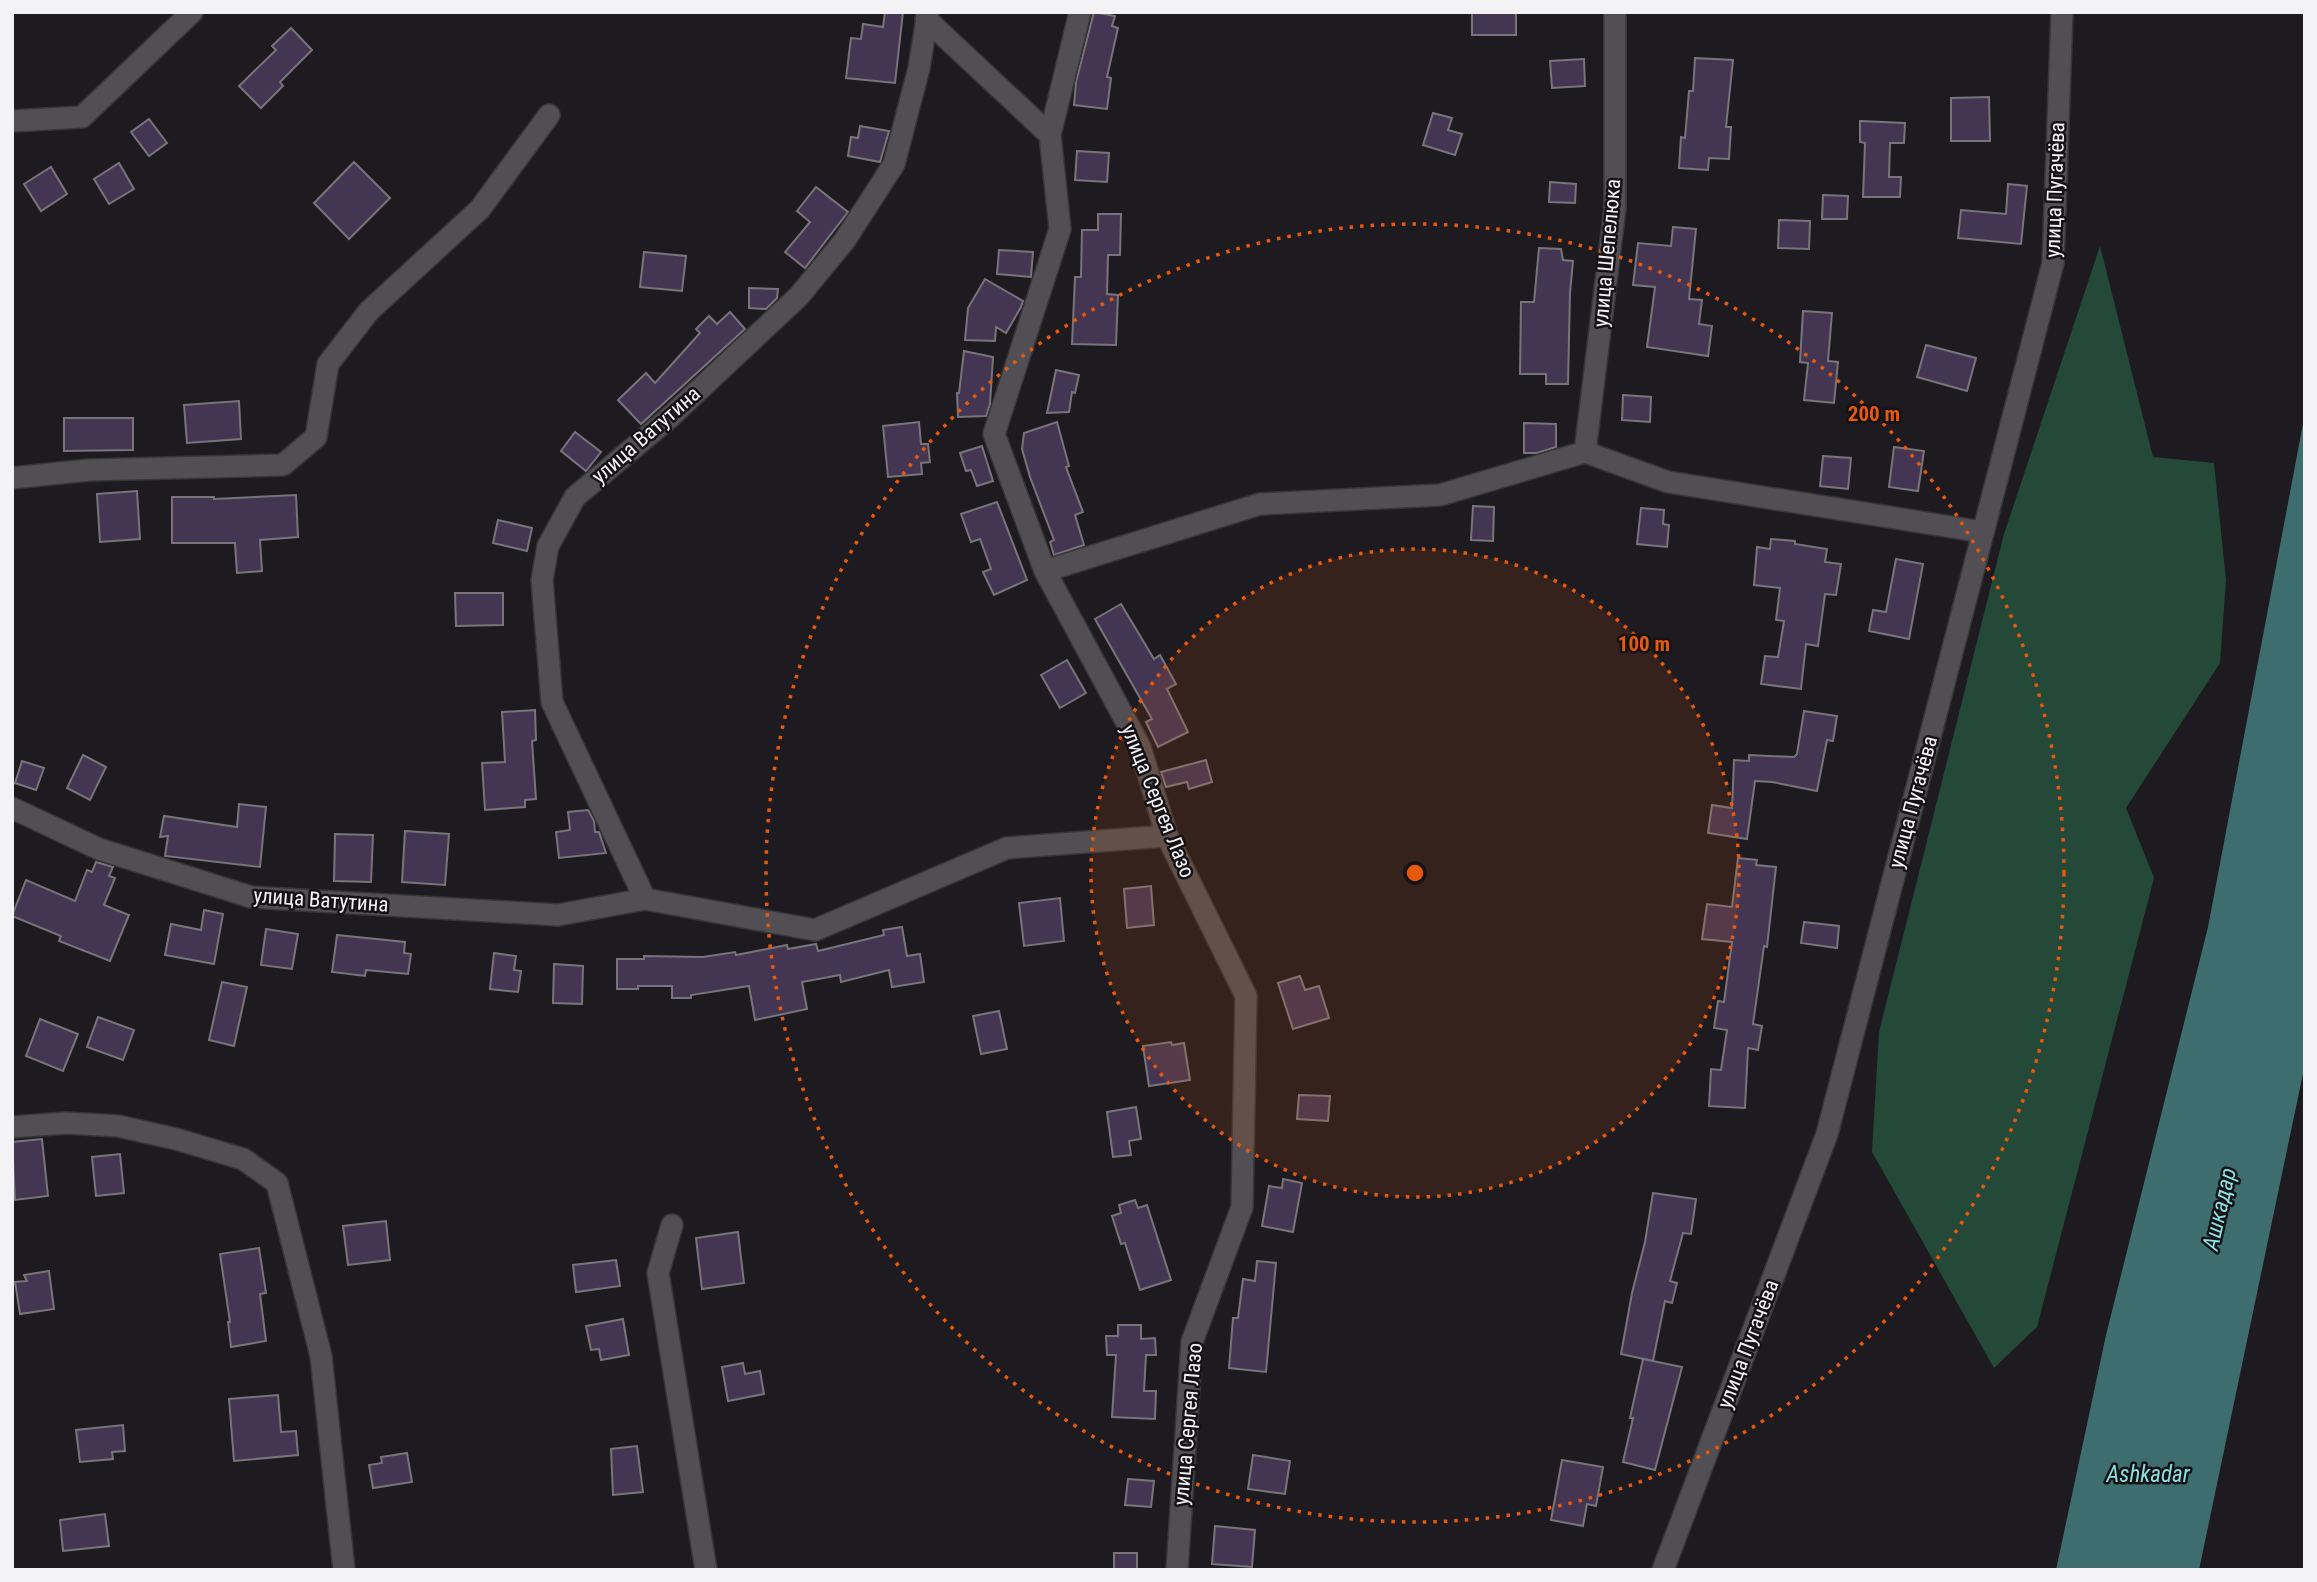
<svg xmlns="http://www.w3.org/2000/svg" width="2317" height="1582" viewBox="0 0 2317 1582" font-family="'Roboto Condensed',sans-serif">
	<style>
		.forest { fill: #244939 }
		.water { fill: #3e6d6f }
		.building { fill: #443652; stroke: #777579; stroke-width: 2 }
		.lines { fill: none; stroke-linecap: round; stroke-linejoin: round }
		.minor-casing { stroke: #363538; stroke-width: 24 }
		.minor { stroke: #514f53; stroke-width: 21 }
		.ring { fill: none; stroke: #e8590c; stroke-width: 3.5; stroke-dasharray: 3.5 7 }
		.labels { text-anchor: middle; stroke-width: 5; stroke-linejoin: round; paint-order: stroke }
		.street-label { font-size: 21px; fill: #f3f2f5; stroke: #141215 }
		.water-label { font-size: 23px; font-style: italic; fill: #8cdfe2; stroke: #141215 }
		.centre { fill: #e8590c; stroke: #141215; stroke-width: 3.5 }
		.ring-label { font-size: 21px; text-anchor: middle; font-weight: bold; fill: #e8590c; stroke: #141215; stroke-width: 5; stroke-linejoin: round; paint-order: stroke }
	</style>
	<rect width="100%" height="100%" fill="#1d1b1f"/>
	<path class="forest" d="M2100 246 2153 457 2214 463 2226 580 2220 663 2126 808 2154 878 2037 1327 1994 1368 1872 1152 1879 1032 2004 534Z"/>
	<path class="water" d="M2305 413V1064L2199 1570H2056L2106 1335 2208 927Z"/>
	<g class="building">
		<path d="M885 12H903L895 83 846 78 851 38 861 39 863 24 883 27Z"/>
		<path d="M1094 12 1115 16 1112 26 1118 28 1107 77 1111 78 1107 109 1074 105 1076 82Z"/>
		<rect x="1472" y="12" width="44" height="23"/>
		<path d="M291 28 312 50 280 82 283 86 261 108 239 86 276 50 272 46Z"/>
		<path d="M1695 58 1733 60 1726 127H1731L1729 159 1709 158 1708 170 1679 168 1681 137 1685 138 1689 91H1693Z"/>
		<path d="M1584 59 1585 86 1552 88 1550 61Z"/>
		<path d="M1989 97 1990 141H1951V98Z"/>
		<path d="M1433 113 1452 118 1448 130 1462 134 1455 155 1423 145Z"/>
		<path d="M149 119 167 143 149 156 131 132Z"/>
		<path d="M1860 121 1905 123 1904 143H1890L1889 177H1901L1900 197H1863L1865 143 1860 142Z"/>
		<path d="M860 126 889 131 880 162 848 156 851 137 858 138Z"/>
		<path d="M1077 151 1109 153 1107 182 1075 180Z"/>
		<path d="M354 162 390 198 349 239 314 203Z"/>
		<path d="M119 163 134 189 109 204 94 179Z"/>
		<path d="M51 167 67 194 41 211 24 184Z"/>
		<path d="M1550 182 1576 184 1575 203 1549 202Z"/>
		<path d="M2008 184 2027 186 2021 244 1958 238 1961 210 2006 214Z"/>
		<path d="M816 187 848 212 805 268 785 252 810 222 797 211Z"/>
		<path d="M1823 195 1848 196 1847 219H1822Z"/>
		<path d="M1098 214H1121L1120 255H1108L1107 294 1118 295 1116 345 1072 344 1075 277H1081L1082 230H1098Z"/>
		<path d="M1779 220 1810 221 1809 249 1778 248Z"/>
		<path d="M1673 227 1696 229 1689 299 1702 300 1699 324 1712 326 1708 356 1647 347 1655 287 1633 285 1638 243 1671 246Z"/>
		<path d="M1539 248 1561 249 1563 260 1573 261 1570 293 1568 384H1546V374H1520L1521 302H1534Z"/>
		<path d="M999 250 1033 252 1031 277 997 274Z"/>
		<path d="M644 252 686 256 682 291 640 287Z"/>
		<path d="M985 279 1023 301 1021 307 1006 333 996 327 995 341 965 340 968 308Z"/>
		<path d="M749 288 778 289 777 298 766 309 749 308Z"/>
		<path d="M1803 311 1832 313 1828 361 1838 362 1834 403 1804 400 1808 363 1800 362Z"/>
		<path d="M730 312 745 329 641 424 618 400 646 373 655 383 700 333 696 329 709 316 717 324Z"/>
		<path d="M1926 345 1976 358 1967 391 1917 377Z"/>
		<path d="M964 351 993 357 990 404 986 416 958 417 957 393H959Z"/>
		<path d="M1056 370 1079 375 1075 393 1072 392 1069 412 1047 413Z"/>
		<path d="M1623 395 1651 397 1650 422 1622 420Z"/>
		<path d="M239 401 241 439 187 443 184 405Z"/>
		<path d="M64 418H133V450L64 451Z"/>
		<path d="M919 422 921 444H928L930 462 921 463 922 474 888 477 883 426Z"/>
		<path d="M1057 422 1069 466 1066 467 1083 512 1075 515 1084 545 1054 555 1050 542 1054 540 1030 477 1022 449 1024 433Z"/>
		<path d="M1524 423 1556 424V447L1537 453H1524Z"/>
		<path d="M575 432 601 452 586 471 561 451Z"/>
		<path d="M982 446 993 481 977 486 971 470 966 471 960 453Z"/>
		<path d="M1894 447 1924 451 1918 491 1889 487Z"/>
		<path d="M1823 456 1851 458 1848 489 1820 486Z"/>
		<path d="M137 491 140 539 100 542 97 494Z"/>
		<path d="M296 495 298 537 260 540 262 571 237 573 235 543H172V497H214V499Z"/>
		<path d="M997 502 1027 580 994 595 983 572 991 569 980 539 971 542 961 514Z"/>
		<path d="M1473 506 1494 507 1493 541 1471 540Z"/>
		<path d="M1641 508 1664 510 1663 524 1669 525 1667 547 1637 544Z"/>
		<path d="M498 520 532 528 527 551 493 543Z"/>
		<path d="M1771 539 1795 541V544L1827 549 1825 562 1841 564 1836 595 1825 594 1818 646 1806 644 1801 689 1761 684 1765 656 1778 657 1784 621 1776 620 1780 588 1754 585 1757 547 1770 549Z"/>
		<path d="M1896 559 1923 564 1909 639 1869 631 1873 610 1886 612Z"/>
		<path d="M455 593H503V625L456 626Z"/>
		<path d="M1121 604 1154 659 1160 655 1176 684 1167 689 1188 732 1158 747 1146 722 1152 719 1095 619Z"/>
		<path d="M1067 660 1086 693 1060 708 1041 675Z"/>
		<path d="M535 710 536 740 532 741 536 799 525 800V807L485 810 482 763 505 762 502 712Z"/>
		<path d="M1804 711 1837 716 1833 741 1827 740 1817 791 1772 782 1755 781 1747 839 1708 833 1712 805 1732 808 1734 760 1749 761V755L1794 757 1797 754Z"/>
		<path d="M83 755 106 767 90 800 67 788Z"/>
		<path d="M1206 760 1212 782 1189 789 1187 782 1166 787 1161 772Z"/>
		<path d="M22 761 44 768 36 790 15 783Z"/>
		<path d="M239 804 266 807 260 867 165 856 168 836 160 837 164 816 237 827Z"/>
		<path d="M588 810 594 821 595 832H599L606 853 559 858 556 832 570 830 568 812Z"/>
		<path d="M405 831 449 834 445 885 402 882Z"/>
		<path d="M335 834 373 835 371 882 334 881Z"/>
		<path d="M1738 858 1757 860 1756 865 1776 867 1767 947 1764 946 1753 1024 1762 1026 1758 1050 1748 1048 1745 1108 1709 1106 1711 1069 1721 1070 1727 1030 1714 1028 1718 1001 1724 1002 1732 942 1702 939 1707 904 1732 907Z"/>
		<path d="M96 862 113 867 109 876 115 878 104 905 129 915 110 961 59 941 61 936 12 916 26 880 75 901 87 870 92 872Z"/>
		<path d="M1151 886 1154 925 1127 928 1124 889Z"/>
		<path d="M1060 898 1064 941 1024 946 1019 903Z"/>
		<path d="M204 910 223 914 214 964 165 955 171 924 201 930Z"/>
		<path d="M1804 922 1839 926 1837 948 1801 943Z"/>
		<path d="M902 927 907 956 920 954 924 982 892 987 889 970 841 982 840 975 802 982 807 1009 755 1020 749 986 691 995V998H672V986H638V989H617V959H644V956L703 957 735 952 736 955 787 945 788 949 816 944 818 951 884 935 883 930Z"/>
		<path d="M266 929 298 934 292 969 261 965Z"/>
		<path d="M337 935 405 942 404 953 411 954 408 974 366 970 365 976 332 972Z"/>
		<path d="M494 953 516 956 514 970 521 971 518 992 490 989Z"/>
		<path d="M554 964 583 966 582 1004 553 1003Z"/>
		<path d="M1300 976 1305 990 1319 986 1329 1018 1293 1029 1278 983Z"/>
		<path d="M222 982 247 987 234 1046 209 1040Z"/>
		<path d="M999 1011 1007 1049 981 1054 973 1016Z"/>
		<path d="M98 1017 134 1030 123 1060 87 1047Z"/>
		<path d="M40 1019 78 1034 63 1071 26 1056Z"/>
		<path d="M1171 1042 1172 1045 1184 1043 1190 1080 1149 1086 1143 1046Z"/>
		<path d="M1299 1095 1330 1096 1328 1121 1297 1119Z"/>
		<path d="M1136 1107 1141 1139 1129 1141 1131 1155 1113 1157 1107 1112Z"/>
		<path d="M42 1139 48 1196 15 1200 12 1142Z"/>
		<path d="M120 1154 124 1193 96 1196 92 1157Z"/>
		<path d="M1283 1179 1302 1183 1293 1232 1262 1226 1269 1186 1282 1188Z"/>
		<path d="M1653 1193 1696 1199 1691 1234 1683 1233 1670 1281 1677 1283 1672 1303 1665 1301 1653 1361 1621 1354 1632 1293 1645 1242Z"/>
		<path d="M1135 1200 1138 1208 1147 1205 1171 1280 1140 1290 1125 1243 1121 1244 1112 1216 1121 1213 1119 1205Z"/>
		<path d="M386 1221 390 1260 348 1265 343 1226Z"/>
		<path d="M738 1232 744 1283 702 1289 696 1238Z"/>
		<path d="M259 1248 266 1293 260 1294 266 1341 231 1347 228 1322H230L220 1254Z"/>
		<path d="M616 1260 620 1286 576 1292 573 1265Z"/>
		<path d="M1257 1261 1276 1263 1266 1372 1229 1368 1233 1318H1238L1243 1279 1255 1281Z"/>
		<path d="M49 1271 54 1309 20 1314 15 1282 27 1281 24 1275Z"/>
		<path d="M623 1319 629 1355 601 1360 599 1349 591 1350 586 1326Z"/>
		<path d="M1118 1325H1141V1339L1155 1338 1156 1355H1146L1144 1391H1156L1155 1419 1112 1417 1116 1355H1107L1106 1336H1118Z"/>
		<path d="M1643 1359 1682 1367 1655 1470 1623 1462 1633 1418H1630Z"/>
		<path d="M743 1363 745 1374 760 1371 764 1394 728 1401 722 1367Z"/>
		<path d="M278 1395 281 1432 296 1431 298 1455 234 1461 229 1399Z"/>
		<path d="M123 1425 125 1451 112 1452 113 1459 80 1462 76 1430Z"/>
		<path d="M637 1446 643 1492 613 1495 611 1449Z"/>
		<path d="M407 1453 412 1482 373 1488 369 1465 382 1463 381 1457Z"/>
		<path d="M1253 1455 1290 1461 1285 1494 1248 1489Z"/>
		<path d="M1562 1460 1603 1467 1596 1506 1587 1504 1583 1526 1551 1520Z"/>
		<path d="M1128 1479 1154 1481 1151 1507 1125 1505Z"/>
		<path d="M105 1514 109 1546 63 1551 60 1520Z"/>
		<path d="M1215 1526 1255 1530 1252 1567 1212 1564Z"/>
		<rect x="1114" y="1553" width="23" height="17"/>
	</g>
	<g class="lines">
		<defs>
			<g id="minor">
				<path d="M926 19 1050 135 1060 229 994 434 1045 571 1140 747 1167 836 1246 996 1242 1207 1192 1342 1177 1570"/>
				<path d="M12 121 82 117 192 12"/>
				<path d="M1050 135 1080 12"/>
				<path d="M1585 452 1615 208V12"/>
				<path d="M12 478 89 470 283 465 316 437 328 364 369 311 480 209 549 115"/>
				<path d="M1045 571 1260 504 1440 495 1585 452 1668 482 1983 532"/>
				<path d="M12 808 99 849 251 897 558 915 645 899 815 930 1007 848 1167 836"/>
				<path d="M645 899 552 702 542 580 548 546 575 497 669 418 799 296 845 240 894 164 919 68 928 12"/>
				<path d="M12 1127 66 1123 118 1126 176 1139 243 1159 277 1183 321 1356 344 1570"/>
				<path d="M672 1225 658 1273 706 1570"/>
				<path d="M1663 1570 1827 1134 2053 263 2062 12"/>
			</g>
		</defs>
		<use href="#minor" class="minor-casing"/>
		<use href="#minor" class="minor"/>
	</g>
	<circle cx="1415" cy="873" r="324" fill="#e8590c" fill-opacity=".12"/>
	<g class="ring">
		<circle cx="1415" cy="873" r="324"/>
		<circle cx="1415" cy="873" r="649"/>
	</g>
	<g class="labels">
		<g class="street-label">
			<text transform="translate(2055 190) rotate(-88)" y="7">улица Пугачёва</text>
			<text transform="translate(1607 253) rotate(-85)" y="7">улица Шепелюка</text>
			<text transform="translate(646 435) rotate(-41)" y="7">улица Ватутина</text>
			<text transform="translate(1158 801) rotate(68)" y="7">улица Сергея Лазо</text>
			<text transform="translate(1913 802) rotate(-75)" y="7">улица Пугачёва</text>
			<text transform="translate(321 900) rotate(4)" y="7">улица Ватутина</text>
			<text transform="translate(1748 1344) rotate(-69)" y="7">улица Пугачёва</text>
			<text transform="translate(1188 1424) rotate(-85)" y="7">улица Сергея Лазо</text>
		</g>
		<g class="water-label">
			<text transform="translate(2219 1209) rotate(-77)" y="8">Ашкадар</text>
			<text x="2148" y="1482">Ashkadar</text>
		</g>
	</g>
	<circle cx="1415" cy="873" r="10" class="centre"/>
	<g class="ring-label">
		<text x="1874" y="421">200 m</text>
		<text x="1644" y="651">100 m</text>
	</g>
	<rect width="2317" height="1582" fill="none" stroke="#f3f2f5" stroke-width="28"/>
</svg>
